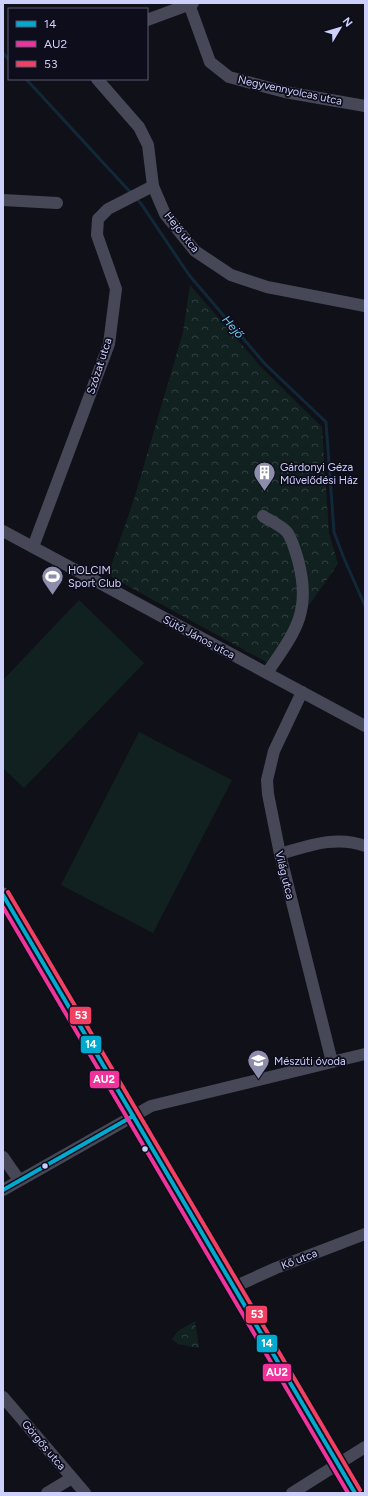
<svg xmlns="http://www.w3.org/2000/svg" width="368" height="1496" viewBox="0 0 368 1496" font-family="Figtree,sans-serif">
	<style>
		.park { fill: url(#park-crowns) }
		.garden { fill: #11211f }
		.lines { fill: none; stroke-linecap: round; stroke-linejoin: round }
		.stream { stroke: #112838; stroke-width: 3 }
		.minor { stroke: #464858; stroke-width: 12 }
		.major { stroke: #57516a; stroke-width: 15 }
		.bus-1-casing { stroke: #0d0d1b; stroke-width: 7 }
		.bus-2-casing { stroke: #0d0d1b; stroke-width: 7 }
		.bus-3-casing { stroke: #0d0d1b; stroke-width: 7 }
		.bus-1 { stroke: #00a9ce; stroke-width: 4 }
		.bus-2 { stroke: #ef339a; stroke-width: 4 }
		.bus-3 { stroke: #f24062; stroke-width: 4 }
		.bus-dot { fill: #cdd0fa; stroke: #0d0d1b; stroke-width: 1.5 }
		.labels { text-anchor: middle; stroke-width: 3.5; stroke-linejoin: round; paint-order: stroke }
		.street-label { font-size: 11px; fill: #cdd0fa; stroke: #0d0d1b }
		.poi-label { font-size: 11px; fill: #cdd0fa; stroke: #0d0d1b; text-anchor: start }
		.water-label { font-size: 12px; font-style: italic; fill: #65c9ef; stroke: #0d0d1b }
		.line-badge { stroke: #0d0d1b; stroke-width: 1.5 }
		.badge-label { font-size: 11px; text-anchor: middle; font-weight: bold; fill: #fff }
	</style>
	<defs>
		<pattern id="park-crowns" width="20" height="18" patternUnits="userSpaceOnUse"><rect width="20" height="18" fill="#11211f"/><path d="M2 6a3 3 0 1 1 6 0M12 15a3 3 0 1 1 6 0" fill="none" stroke="#324040"/></pattern>
	</defs>
	<rect width="100%" height="100%" fill="#101018"/>
	<g class="park">
		<path d="M190 285 262 368 322 427 329 533 338 564 268 663 108 575 134 499 183 332Z"/>
		<path d="M195 1321 199 1348 178 1344 172 1339 178 1331Z"/>
	</g>
	<g class="garden">
		<path d="M79 600 144 663 24 788 3 768V680Z"/>
		<path d="M139 732 232 780 153 933 61 885Z"/>
	</g>
	<g class="lines">
		<g class="stream">
			<path d="M3 53 9 60"/>
			<path d="M26 79 132 194"/>
			<path d="M136 198 142 205 189 275 265 364 326 422 334 532 343 556 365 606"/>
		</g>
		<g class="minor">
			<path d="M189 4 210 62 229 77 285 92 365 106"/>
			<path d="M147 20 193 3"/>
			<path d="M97 79 139 127 148 145 153 186 165 214 195 251 231 275 267 287 365 306"/>
			<path d="M3 200 57 203"/>
			<path d="M263 516C270 521 280 525 286 531 291 536 296 553 298 560 312 612 295 632 267 673"/>
			<path d="M3 531 365 726"/>
			<path d="M33 547 109 344 116 289 97 235 98 219 108 209 153 186"/>
			<path d="M302 692 274 751 267 780 268 794 280 854 332 1062"/>
			<path d="M280 854C308 846 336 835 365 846"/>
			<path d="M3 1157 19 1180"/>
			<path d="M3 1190 151 1106 365 1054"/>
			<path d="M234 1287 276 1268 365 1234"/>
			<path d="M3 1397 85 1493"/>
			<path d="M47 1493 72 1478"/>
			<path d="M292 1493 365 1447"/>
		</g>
		<path class="major" d="M3 895 355 1493"/>
		<defs>
			<g id="bus-1">
				<path d="M3 895 355 1493"/>
				<path d="M3 1190 133 1116"/>
			</g>
			<path id="bus-2" d="M3 907 348 1493"/>
			<path id="bus-3" d="M8 892 360 1490"/>
		</defs>
		<use href="#bus-1" class="bus-1-casing"/>
		<use href="#bus-2" class="bus-2-casing"/>
		<use href="#bus-3" class="bus-3-casing"/>
		<use href="#bus-1" class="bus-1"/>
		<use href="#bus-2" class="bus-2"/>
		<use href="#bus-3" class="bus-3"/>
	</g>
	<defs>
		<symbol id="building-pin" viewBox="-11 -11 22 30"><path d="M0 17L-7.5 6A9.5 9.5 0 1 1 7.5 6Z" fill="#8b8dab" stroke="#0d0d1b"/><path d="M-4-6H4V6H1V3H-1V6H-4ZM-2.5-4.3h1.7v1.8h-1.7ZM.8-4.3h1.7v1.8H.8ZM-2.5-1h1.7V.8h-1.7ZM.8-1h1.7V.8H.8Z" fill="#fff"/></symbol>
		<symbol id="stadium-pin" viewBox="-11 -11 22 30"><path d="M0 17L-7.5 6A9.5 9.5 0 1 1 7.5 6Z" fill="#8b8dab" stroke="#0d0d1b"/><path d="M0-5a6.5 5 0 1 0 0 10a6.5 5 0 1 0 0-10ZM-3.5-1.8h7v3.6h-7Z" fill="#fff"/></symbol>
		<symbol id="school-pin" viewBox="-11 -11 22 30"><path d="M0 17L-7.5 6A9.5 9.5 0 1 1 7.5 6Z" fill="#8b8dab" stroke="#0d0d1b"/><path d="M0-5L7-2L0 1L-7-2ZM-4 1L0 2.5L4 1V4Q0 6-4 4Z" fill="#fff"/></symbol>
	</defs>
	<g fill-rule="evenodd">
		<use href="#building-pin" x="252" y="460" width="25" height="34"/>
		<use href="#stadium-pin" x="40" y="564" width="25" height="34"/>
		<use href="#school-pin" x="246" y="1048" width="25" height="34"/>
	</g>
	<g class="bus-dot">
		<circle cx="145" cy="1149" r="3.5"/>
		<circle cx="45" cy="1166" r="3.5"/>
	</g>
	<g class="labels">
		<g class="street-label">
			<text transform="translate(290 90) rotate(12)" y="4">Negyvennyolcas utca</text>
			<text transform="translate(182 232) rotate(51)" y="4">Hejő utca</text>
			<text transform="translate(99 366) rotate(-72)" y="4">Szózat utca</text>
			<text transform="translate(199 637) rotate(28)" y="4">Sütő János utca</text>
			<text transform="translate(285 875) rotate(76)" y="4">Világ utca</text>
			<text transform="translate(299 1259) rotate(-21)" y="4">Kő utca</text>
			<text transform="translate(44 1445) rotate(50)" y="4">Görgős utca</text>
		</g>
		<g class="poi-label">
			<text x="280" y="471">Gárdonyi Géza<tspan x="280" dy="13">Művelődési Ház</tspan></text>
			<text x="68" y="574">HOLCIM<tspan x="68" dy="13">Sport Club</tspan></text>
			<text x="274" y="1065">Mészúti óvoda</text>
		</g>
		<g class="water-label">
			<text transform="translate(233 327) rotate(49)" y="4">Hejő</text>
		</g>
	</g>
	<g class="line-badge">
		<rect x="69" y="1006" width="23" height="19" rx="4" fill="#f24062"/>
		<rect x="80" y="1035" width="22" height="19" rx="4" fill="#00a9ce"/>
		<rect x="89" y="1070" width="31" height="19" rx="4" fill="#ef339a"/>
		<rect x="245" y="1305" width="23" height="19" rx="4" fill="#f24062"/>
		<rect x="256" y="1334" width="22" height="19" rx="4" fill="#00a9ce"/>
		<rect x="262" y="1363" width="30" height="19" rx="4" fill="#ef339a"/>
	</g>
	<g class="badge-label">
		<text x="81" y="1019">53</text>
		<text x="91" y="1048">14</text>
		<text x="104" y="1083">AU2</text>
		<text x="257" y="1318">53</text>
		<text x="267" y="1347">14</text>
		<text x="277" y="1376">AU2</text>
	</g>
	<rect width="368" height="1496" fill="none" stroke="#cdd0fa" stroke-width="8"/>
	<rect x="8" y="8" width="140" height="72" fill="#0d0d1b" stroke="#5a5b74"/>
	<rect x="16" y="21" width="20" height="6" fill="#00a9ce" stroke="#5a5b74"/>
	<text x="44" y="28" font-size="12" fill="#cdd0fa">14</text>
	<rect x="16" y="41" width="20" height="6" fill="#ef339a" stroke="#5a5b74"/>
	<text x="44" y="48" font-size="12" fill="#cdd0fa">AU2</text>
	<rect x="16" y="61" width="20" height="6" fill="#f24062" stroke="#5a5b74"/>
	<text x="44" y="68" font-size="12" fill="#cdd0fa">53</text>
	<g transform="translate(340 28) rotate(52)" stroke="#0d0d1b" stroke-width="3" paint-order="stroke">
	<path d="M0-3L7 15L0 10L-7 15Z" fill="#cdd0fa"/>
	<text y="-6" font-size="11" font-weight="bold" text-anchor="middle" fill="#cdd0fa">N</text>
	</g>
</svg>
